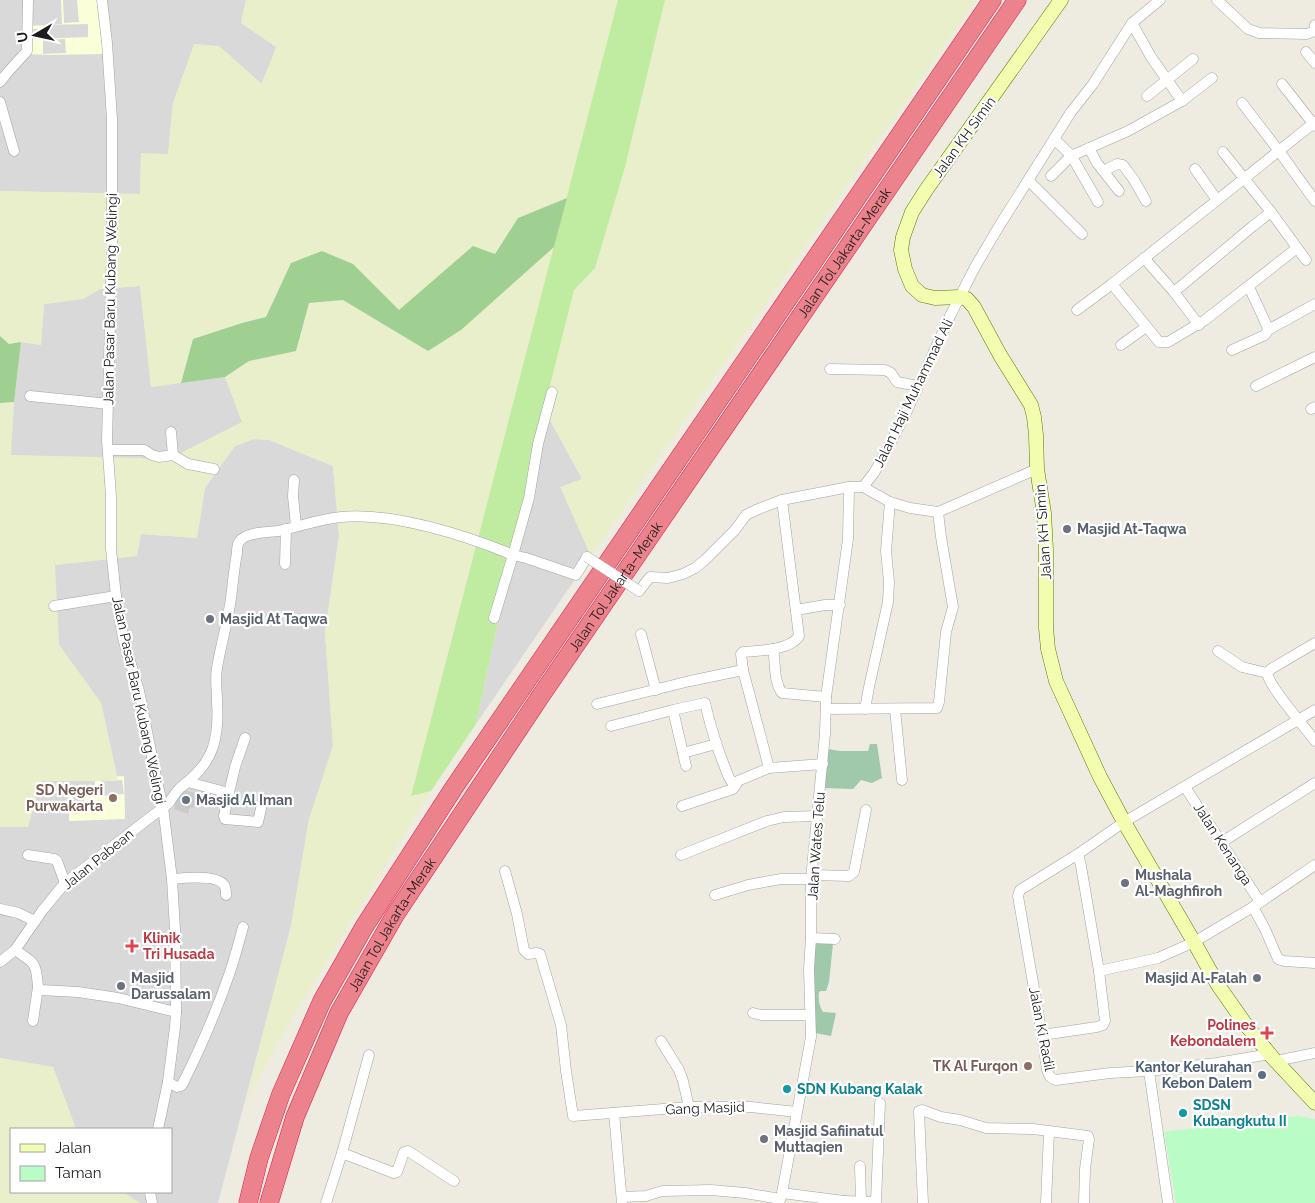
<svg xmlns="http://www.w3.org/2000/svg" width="1315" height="1203" viewBox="0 0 1315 1203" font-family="Raleway,sans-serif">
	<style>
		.residential { fill: #dad9d9 }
		.education { fill: #fbffd9; fill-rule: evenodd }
		.religious { fill: #cacaca }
		.farmland { fill: #e8efca }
		.grass { fill: #c0eca2 }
		.forest { fill: #9fd092 }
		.cemetery { fill: #a0c8aa }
		.park { fill: #b9fcc5 }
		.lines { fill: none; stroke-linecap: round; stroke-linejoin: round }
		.street-casing { stroke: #a3a3a3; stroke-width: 11 }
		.secondary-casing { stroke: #5e7600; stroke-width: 15 }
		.highway-casing { stroke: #e1194a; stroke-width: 19 }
		.street { stroke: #fff; stroke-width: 10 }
		.secondary { stroke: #f2fdb0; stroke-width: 14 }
		.highway { stroke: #eb828c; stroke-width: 18 }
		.street-bridge-casing { stroke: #a3a3a3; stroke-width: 11; stroke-linecap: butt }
		.street-bridge { stroke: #fff; stroke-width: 10 }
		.worship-dot { fill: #6b7280; stroke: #fff; stroke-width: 2 }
		.education-dot { fill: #8d6e63; stroke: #fff; stroke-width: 2 }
		.health-dot { fill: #e0444e; stroke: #fff; stroke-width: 2 }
		.service-dot { fill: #5c6f8a; stroke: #fff; stroke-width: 2 }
		.culture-dot { fill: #0f9aa8; stroke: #fff; stroke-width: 2 }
		.labels { text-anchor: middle; stroke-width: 4.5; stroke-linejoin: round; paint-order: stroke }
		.street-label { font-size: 14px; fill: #1c1c1c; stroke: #fff }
		.worship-label { font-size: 14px; font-weight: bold; fill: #5b616d; stroke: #fff; text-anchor: start }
		.education-label { font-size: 14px; font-weight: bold; fill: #785e54; stroke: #fff; text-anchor: end }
		.health-label { font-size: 14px; font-weight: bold; fill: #be3a42; stroke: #fff; text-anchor: start }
		.service-label { font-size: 14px; font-weight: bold; fill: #4e5e75; stroke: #fff; text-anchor: end }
		.culture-label { font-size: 14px; font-weight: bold; fill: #0d838f; stroke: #fff; text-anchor: start }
	</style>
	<rect width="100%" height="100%" fill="#eeebe1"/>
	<g class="residential">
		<path d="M0 0H246L241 23 277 47 261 84 219 46 173 103 168 154H141L140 194 0 191Z"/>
		<path d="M140 286 151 386 225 377 243 422 165 461 10 455 14 402 21 342 41 345 44 304 83 299 100 289Z"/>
		<path d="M544 409 582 479 561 487 591 556 476 724Z"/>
		<path d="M254 439 269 440 333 466 339 536 325 632 333 746 309 819 291 926 218 1203H140L123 1192H171V1129H76L53 1067 0 1058V827H28L40 781 118 780 101 703 59 645 54 565 136 556 141 534 197 538 205 488 235 446Z"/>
	</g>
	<g class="education">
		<path d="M61 0H63L64 23 79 22 77 0H98L103 54 48 55 29 54 28 26 62 24ZM88 24V37L34 39 33 29H42L43 25ZM65 39 66 53 43 54V40Z"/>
		<path d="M124 776 125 819 69 821V786H95V777ZM122 780 124 794 102 796 101 781ZM73 791H84L85 813 74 814Z"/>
	</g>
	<path class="religious" d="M180 789 198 794 194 808 190 807 188 814 174 809Z"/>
	<g class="farmland">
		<path d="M246 0H618L567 198 518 218 494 254 473 247 399 310 353 264 322 251 291 263 266 317 242 323 193 339 181 383 151 387 140 286 100 289 83 299 44 304 41 345 21 342 9 344 0 336V191L140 194 141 153 168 154 173 103 194 44 219 46 262 84 276 47 241 23Z"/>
		<path d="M665 0H976L591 556 560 487 582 479 544 409 574 290 595 268 625 167Z"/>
		<path d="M554 247 411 796 431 791 284 1032 245 1103 291 926 309 819 333 746 325 632 339 536 333 466 269 440 254 439 235 446 205 487 197 538 141 534 137 556 55 565 59 645 101 703 118 781H41L28 827H0V403L14 402 11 455 142 458 165 461 242 422 225 377 249 361 296 351 308 303 343 300 428 351 461 330Z"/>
		<path d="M0 1058 53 1067 76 1129H11V1192H123L140 1203H0Z"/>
	</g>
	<path class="grass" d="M618 0H665L625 167 595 268 574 290 544 409 476 724 431 791 411 796Z"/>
	<g class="forest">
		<path d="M567 198 554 247 461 330 428 351 343 300 309 303 296 351 249 361 225 377 181 383 193 339 242 323 266 317 291 263 322 251 353 264 399 310 473 246 495 254 518 218Z"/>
		<path d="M0 336 9 344 21 342 14 402 0 403Z"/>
	</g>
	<g class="cemetery">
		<path d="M870 744H877L882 778 872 783 861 780 853 789 824 788 828 749 840 751H868Z"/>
		<path d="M814 941 833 943 829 982 826 991H821L819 992C818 999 819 1006 823 1012L836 1013 831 1036 815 1033 812 1014Z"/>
	</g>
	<path class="park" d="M1298 1116 1315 1119V1203H1176L1164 1132Z"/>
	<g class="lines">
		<defs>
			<g id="street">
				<path d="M102 0 107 43 112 119V243L107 440 111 496V549L116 596 123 638 139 691 157 782 163 807 172 879 175 930 176 1012 175 1027 168 1082 158 1129"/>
				<path d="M1217 0 1248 29 1259 33 1307 34 1314 31 1315 25"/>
				<path d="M1132 23 1151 57 1182 101"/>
				<path d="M1306 52 1315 63"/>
				<path d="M0 82 8 72 27 51 28 0"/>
				<path d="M1282 84 1315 126"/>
				<path d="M1147 96 1193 59"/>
				<path d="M0 102 14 151"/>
				<path d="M1242 103 1279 151 1315 201"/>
				<path d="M1054 139 1071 155 1098 202"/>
				<path d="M1089 148 1097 163 1119 191"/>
				<path d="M1195 169 1217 200"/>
				<path d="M1104 171 1117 164 1123 165 1134 180 1146 201"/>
				<path d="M1051 176 1071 156 1128 131 1182 101 1212 78"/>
				<path d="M1029 181 1082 234"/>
				<path d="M1271 212 1306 260"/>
				<path d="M1144 258 1174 292 1199 325"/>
				<path d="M1112 284 1159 342H1168L1205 320 1297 248"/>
				<path d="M1174 292 1253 226 1271 212 1223 152"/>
				<path d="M1077 310 1112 284 1315 122"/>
				<path d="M1268 330 1315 304"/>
				<path d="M1121 345 1146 327"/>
				<path d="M1232 350 1265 335 1268 330 1267 326 1249 287"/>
				<path d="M830 369 885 370 891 373 897 382 918 386"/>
				<path d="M1256 386 1315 357"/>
				<path d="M552 392 538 444 529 498 513 555 526 558 576 575 587 557"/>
				<path d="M30 396 109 404"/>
				<path d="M1311 409 1315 407"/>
				<path d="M108 450H144L152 455 159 457 173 455 171 432"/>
				<path d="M173 455 188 464 214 469"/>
				<path d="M294 480 293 496 296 526"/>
				<path d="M863 487 874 473 885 453 906 413 950 316 975 267 998 228 1071 112 1093 84 1132 23 1160 0"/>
				<path d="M285 564 286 529"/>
				<path d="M639 591 650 577 668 578 683 574 695 568 705 560 735 530 746 515 756 510 782 500 849 487H863L890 502 910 508 938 512 1037 469"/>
				<path d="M54 606 116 596"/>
				<path d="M796 610 825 605H840"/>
				<path d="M641 634 656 690"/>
				<path d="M1315 643 1271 669 1267 673C1269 687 1305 727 1315 741"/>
				<path d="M773 649C776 664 773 680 782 693L826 697"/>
				<path d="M1218 651 1242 667 1267 673"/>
				<path d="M597 704 690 681 743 670"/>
				<path d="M826 709 937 708 939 702 946 632 953 607 941 537 938 512"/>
				<path d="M865 709 869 687 888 602 889 582 886 551 890 502"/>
				<path d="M895 709 902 780"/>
				<path d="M611 726 673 710"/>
				<path d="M683 753 716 744"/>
				<path d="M686 766 673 710 705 703C710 724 716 745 724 765 727 772 728 779 733 783L769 768 823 764"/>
				<path d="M769 768 743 670 741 654 743 652C758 651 791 650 799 636L782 500"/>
				<path d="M188 782 229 793 224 816 225 819 258 822 263 800"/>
				<path d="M1185 787 1260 902"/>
				<path d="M229 793 235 767 245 738"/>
				<path d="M682 806 733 789 736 785V783"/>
				<path d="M1222 842 1315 783"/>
				<path d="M28 855 54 859 57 861 65 883"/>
				<path d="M681 855 767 821 784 817 817 816"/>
				<path d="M505 871 517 914 524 950 528 954 537 953 540 954 561 1025 566 1071 573 1116 689 1107H751L797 1112"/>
				<path d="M812 875 849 876 854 872 866 810"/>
				<path d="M172 879C183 878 220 874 225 887 226 889 226 893 226 895"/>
				<path d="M715 895 748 885 781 879H811"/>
				<path d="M1253 907 1265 929 1278 959 1284 961 1315 963"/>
				<path d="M0 909 18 913 35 921"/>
				<path d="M811 938 835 939"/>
				<path d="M15 950C35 964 36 961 38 987L41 990 78 992 118 998 176 1012"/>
				<path d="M0 962 15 950 42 911 65 883 169 803C172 798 176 792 180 788 194 777 207 765 213 747 217 734 218 716 217 702 217 691 215 679 217 668 221 644 228 621 231 598 233 583 234 568 237 553 237 549 237 545 239 542 245 532 268 532 278 531 299 527 319 519 341 517 393 512 465 535 513 555L494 618"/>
				<path d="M1099 971 1158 958 1194 942 1253 907 1315 865"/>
				<path d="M753 1013 761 1015H810"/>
				<path d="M33 1021 38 987"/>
				<path d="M1042 1035 1097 1027 1103 1025 1105 1021 1099 971 1081 866 1078 854"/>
				<path d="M661 1041 679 1070 683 1081 689 1107"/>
				<path d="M1270 1054 1217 1063 1149 1071 1110 1073 1056 1080C1050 1078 1049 1076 1047 1070L1042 1035 1018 896 1020 890 1078 854 1124 822 1315 710"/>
				<path d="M1276 1061 1315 1053"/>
				<path d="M1149 1071 1168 1203"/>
				<path d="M168 1082 177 1087 181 1086 183 1083C201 1047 217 1010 230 972 235 957 239 942 243 927"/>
				<path d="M614 1113 622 1203"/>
				<path d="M342 1153 394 1173 397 1172 404 1152 408 1151 454 1181"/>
				<path d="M860 1166 861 1202"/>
				<path d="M150 1192 152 1203"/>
				<path d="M782 1193 844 1201"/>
				<path d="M622 1197 646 1196 662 1191 711 1190 745 1193 780 1199"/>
				<path d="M326 1203 342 1153 369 1055"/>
				<path d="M779 1203 782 1193 811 1037 809 969 811 938V879L825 734 826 697 848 539 849 487"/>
				<path d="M844 1203V1201L873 1202 876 1201 880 1103"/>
				<path d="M923 1203 919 1111 922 1110 941 1117 960 1120 986 1128 1033 1129 1088 1136 1089 1139 1085 1169 1084 1203"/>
				<path d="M1046 1203 1049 1132"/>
			</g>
			<path id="secondary" d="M1061 0 926 190 912 212 903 237 901 250 905 269 912 286 922 295 935 298 960 297 967 299 974 307 1000 355 1031 405 1034 417 1036 435 1037 469 1044 513 1046 550V628L1048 649 1056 681 1100 777 1124 822 1194 942 1218 985 1246 1025 1272 1057 1315 1103"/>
			<g id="highway">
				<path d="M248 1203 259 1158 281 1094 322 1001 364 927 453 789 992 0"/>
				<path id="s1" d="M269 1203 295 1117 339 1013 395 915 540 697 1017 0"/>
			</g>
		</defs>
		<use href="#street" class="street-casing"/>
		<use href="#secondary" class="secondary-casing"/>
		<use href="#highway" class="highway-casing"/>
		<use href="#street" class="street"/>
		<use href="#secondary" class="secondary"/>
		<use href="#highway" class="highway"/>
		<defs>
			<path id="street-bridge" d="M587 557 639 591"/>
		</defs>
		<use href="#street-bridge" class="street-bridge-casing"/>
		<use href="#street-bridge" class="street-bridge"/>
	</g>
	<g class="worship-dot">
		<circle cx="1067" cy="529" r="5"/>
		<circle cx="210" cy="619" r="5"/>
		<circle cx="186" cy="800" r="5"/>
		<circle cx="1125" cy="883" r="5"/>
		<circle cx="1257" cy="978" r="5"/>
		<circle cx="121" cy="986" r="5"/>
		<circle cx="764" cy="1139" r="5"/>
	</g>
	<g class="education-dot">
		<circle cx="113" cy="798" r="5"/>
		<circle cx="1028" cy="1066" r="5"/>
	</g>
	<g class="health-dot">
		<path d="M129.5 938.5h5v5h5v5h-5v5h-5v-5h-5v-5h5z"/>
		<path d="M1264.5 1025.5h5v5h5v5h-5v5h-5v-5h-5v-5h5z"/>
	</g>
	<circle class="service-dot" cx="1262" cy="1075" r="5"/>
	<g class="culture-dot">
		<circle cx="787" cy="1089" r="5"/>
		<circle cx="1183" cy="1113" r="5"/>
	</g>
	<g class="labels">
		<g class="street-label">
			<text transform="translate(964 137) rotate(-54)" y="5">Jalan KH Simin</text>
			<text dy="5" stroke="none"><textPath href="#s1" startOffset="1116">Jalan Tol Jakarta–Merak</textPath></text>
			<text transform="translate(110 299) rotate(-89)" y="5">Jalan Pasar Baru Kubang Welingi</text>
			<text transform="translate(913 393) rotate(-64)" y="5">Jalan Haji Muhammad Ali</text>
			<text transform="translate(1043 532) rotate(-94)" y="5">Jalan KH Simin</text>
			<text dy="5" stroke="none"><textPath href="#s1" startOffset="711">Jalan Tol Jakarta–Merak</textPath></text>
			<text transform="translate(139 700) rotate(78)" y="5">Jalan Pasar Baru Kubang Welingi</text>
			<text transform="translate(1223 844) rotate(57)" y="5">Jalan Kenanga</text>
			<text transform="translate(816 846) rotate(-86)" y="5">Jalan Wates Telu</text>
			<text transform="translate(98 859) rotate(-39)" y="5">Jalan Pabean</text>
			<text dy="5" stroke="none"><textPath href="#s1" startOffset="306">Jalan Tol Jakarta–Merak</textPath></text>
			<text transform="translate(1042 1029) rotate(79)" y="5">Jalan Ki Radil</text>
			<text transform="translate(705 1108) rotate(-2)" y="5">Gang Masjid</text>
		</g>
		<g class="worship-label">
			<text x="1077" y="534">Masjid At-Taqwa</text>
			<text x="220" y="624">Masjid At Taqwa</text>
			<text x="196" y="805">Masjid Al Iman</text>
			<text x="1135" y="880">Mushala<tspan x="1135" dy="16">Al-Maghfiroh</tspan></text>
			<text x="131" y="983">Masjid<tspan x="131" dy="16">Darussalam</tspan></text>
			<text x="1247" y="983" text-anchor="end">Masjid Al-Falah</text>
			<text x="774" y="1136">Masjid Safiinatul<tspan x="774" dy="16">Muttaqien</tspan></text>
		</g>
		<g class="education-label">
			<text x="103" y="795">SD Negeri<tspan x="103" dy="16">Purwakarta</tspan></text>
			<text x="1018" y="1071">TK Al Furqon</text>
		</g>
		<g class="health-label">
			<text x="143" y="943">Klinik<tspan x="143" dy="16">Tri Husada</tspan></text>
			<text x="1256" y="1030" text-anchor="end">Polines<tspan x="1256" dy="16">Kebondalem</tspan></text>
		</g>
		<g class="service-label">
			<text x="1252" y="1072">Kantor Kelurahan<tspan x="1252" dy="16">Kebon Dalem</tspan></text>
		</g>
		<g class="culture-label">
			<text x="797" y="1094">SDN Kubang Kalak</text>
			<text x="1193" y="1110">SDSN<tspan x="1193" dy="16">Kubangkutu II</tspan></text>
		</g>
	</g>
	<rect x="10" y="1128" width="162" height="65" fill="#ffffff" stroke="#a4a4a4"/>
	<rect x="20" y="1144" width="25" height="8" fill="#f2fdb0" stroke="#a4a4a4"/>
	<text x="55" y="1153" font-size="15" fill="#1c1c1c">Jalan</text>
	<rect x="20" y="1166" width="25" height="15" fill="#b9fcc5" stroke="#a4a4a4"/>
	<text x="55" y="1178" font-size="15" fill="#1c1c1c">Taman</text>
	<g transform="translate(35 35) rotate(261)" stroke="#ffffff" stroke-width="4" paint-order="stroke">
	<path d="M0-4L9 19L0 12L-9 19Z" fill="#1c1c1c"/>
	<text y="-8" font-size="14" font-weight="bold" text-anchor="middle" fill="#1c1c1c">U</text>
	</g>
</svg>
